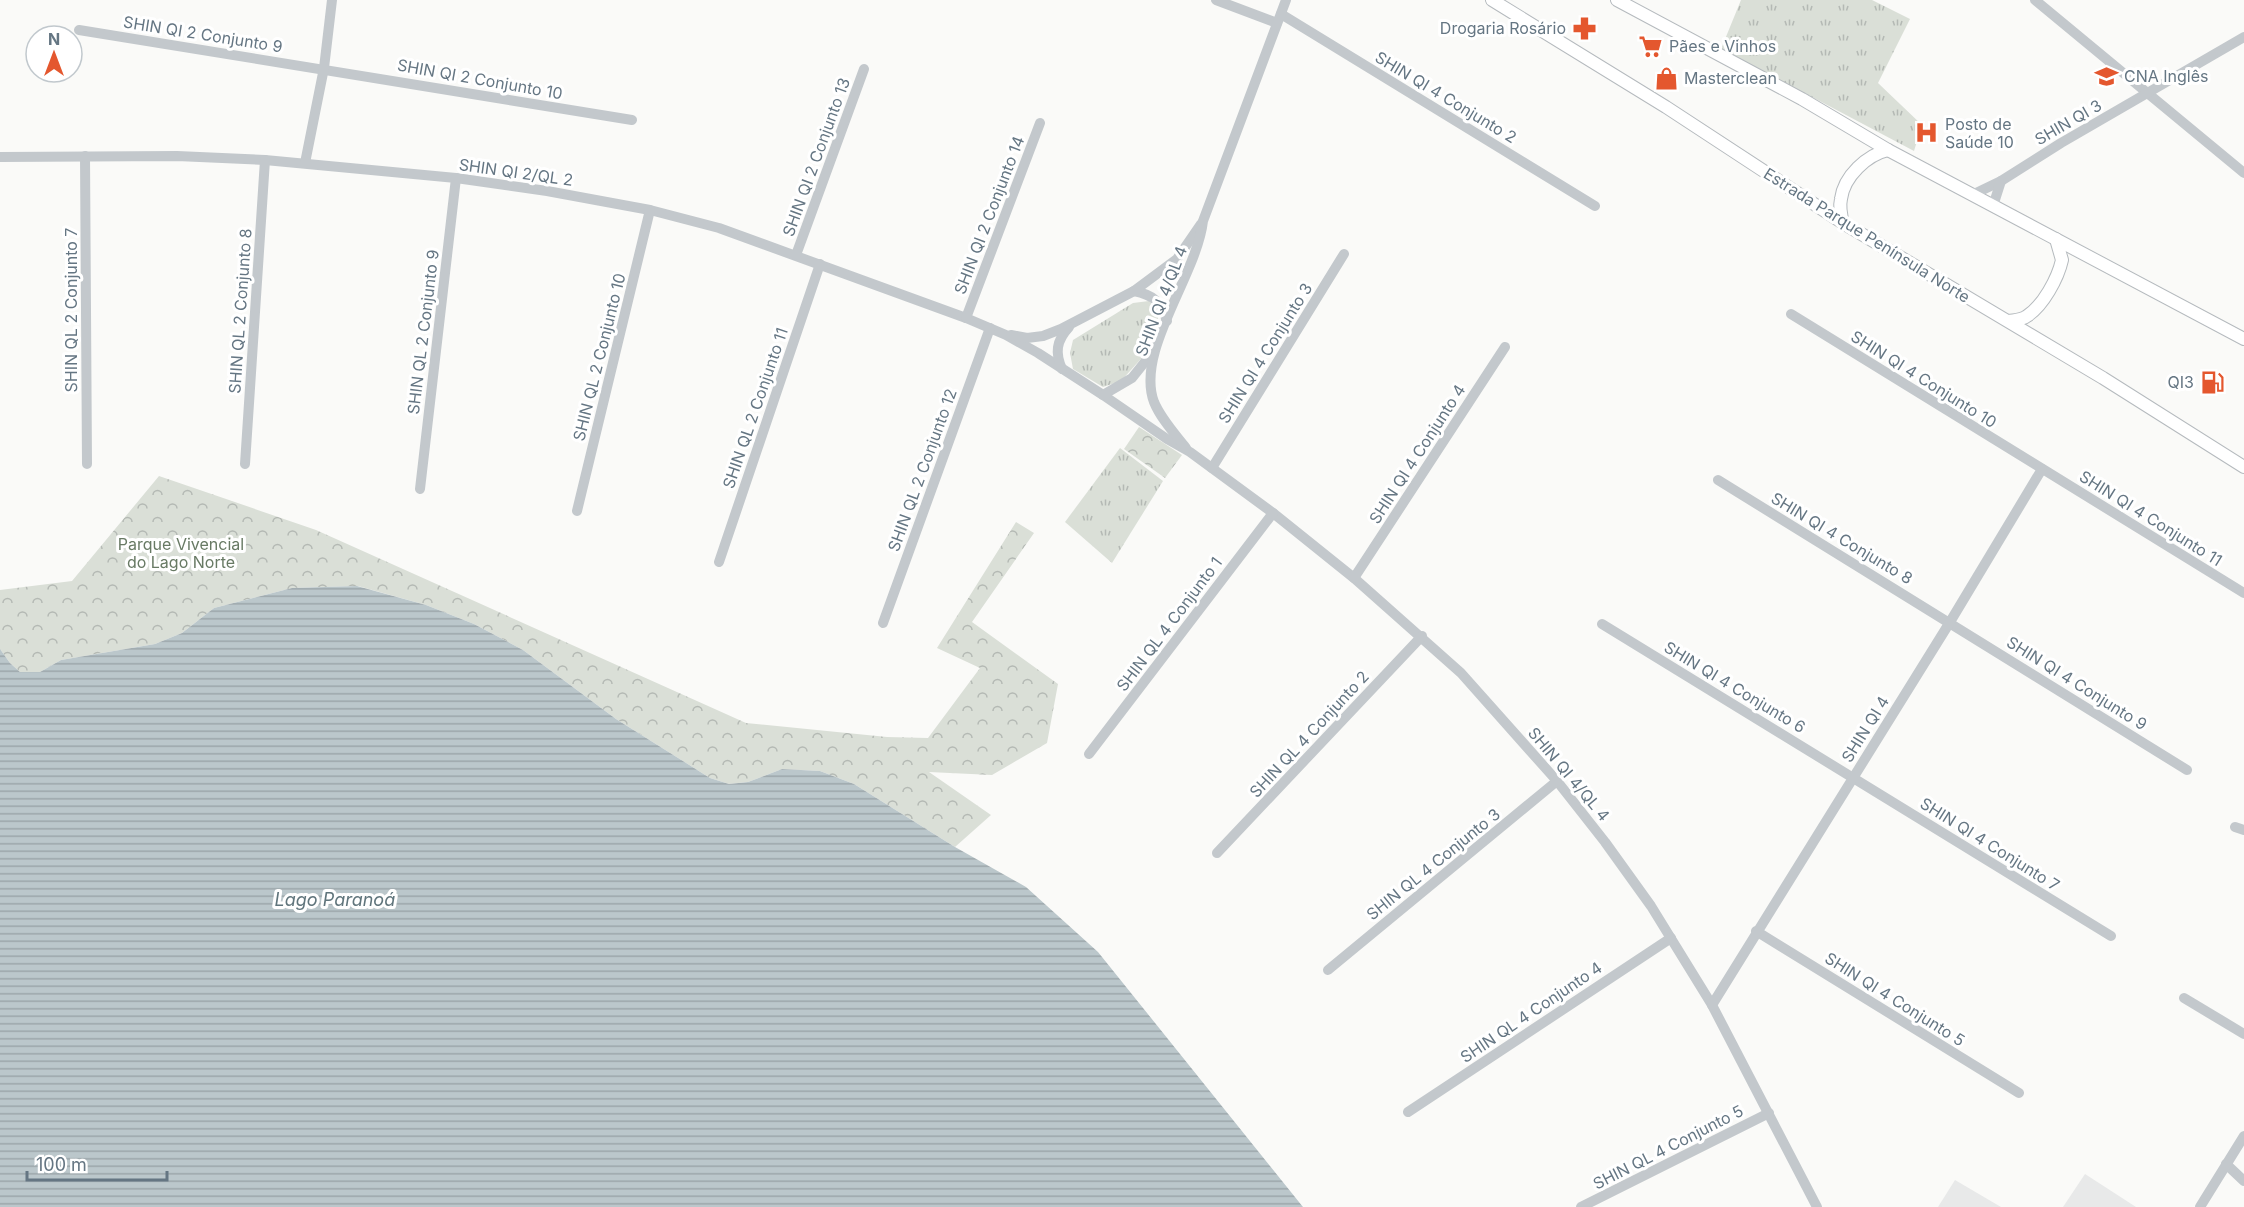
<svg xmlns="http://www.w3.org/2000/svg" width="2244" height="1207" viewBox="0 0 2244 1207" font-family="Inter,sans-serif">
	<style>
		.built { fill: #e8e9e9 }
		.grass { fill: url(#grass-tufts) }
		.forest { fill: url(#forest-crowns) }
		.water { fill: url(#water-rules) }
		.lines { fill: none; stroke-linecap: round; stroke-linejoin: round }
		.major-casing { stroke: #b5babe; stroke-width: 14 }
		.minor { stroke: #c3c8cc; stroke-width: 10 }
		.major { stroke: #fff; stroke-width: 12 }
		.labels { text-anchor: middle; stroke-width: 6; stroke-linejoin: round; paint-order: stroke }
		.poi-label { font-size: 16px; fill: #657683; stroke: #fff; text-anchor: start }
		.street-label { font-size: 16px; fill: #657683; stroke: #fff }
		.park-label { font-size: 16px; fill: #687a64; stroke: #fff }
		.water-label { font-size: 18px; font-style: italic; fill: #60757c; stroke: #fff }
	</style>
	<defs>
		<pattern id="grass-tufts" width="24" height="20" patternUnits="userSpaceOnUse" patternTransform="scale(1.5)"><rect width="24" height="20" fill="#dadfd7"/><path d="M3 7l-1-3M5 7V3M7 7l1-3M15 17l-1-3M17 17v-4M19 17l1-3" fill="none" stroke="#b4b9b4"/></pattern>
		<pattern id="forest-crowns" width="20" height="18" patternUnits="userSpaceOnUse" patternTransform="scale(1.5)"><rect width="20" height="18" fill="#dadfd7"/><path d="M2 6a3 3 0 1 1 6 0M12 15a3 3 0 1 1 6 0" fill="none" stroke="#b4b9b4"/></pattern>
		<pattern id="water-rules" width="6" height="5" patternUnits="userSpaceOnUse" patternTransform="scale(1.5)"><rect width="6" height="5" fill="#bbc7cb"/><path d="M0 2.5h6" fill="none" stroke="#9ca6aa"/></pattern>
	</defs>
	<rect width="100%" height="100%" fill="#fafaf8"/>
	<g class="built">
		<path d="M2085 1174 2136 1207H2063Z"/>
		<path d="M1955 1180 2001 1207H1938Z"/>
	</g>
	<g class="grass">
		<path d="M1741 0H1872L1910 19 1878 83 1922 125 1914 151 1721 49Z"/>
		<path d="M1149 301 1158 309V328L1148 351 1121 381 1103 387 1073 369 1070 353 1073 340 1133 303Z"/>
		<path d="M1120 448 1163 481 1112 563 1065 522Z"/>
	</g>
	<g class="forest">
		<path d="M1139 427 1182 455 1165 478 1124 449Z"/>
		<path d="M159 476 316 530 746 723 887 737 928 738 980 668 937 648 1016 522 1034 533 972 622 1058 684 1047 743 992 775 929 772 991 815 955 847 854 784 820 771 782 769 748 782 729 784 710 778 616 719 523 650 474 624 426 605 358 586 292 588 214 608 182 633 155 644 61 660 40 672H20L10 663 0 649V590L72 581Z"/>
	</g>
	<path class="water" d="M357 586 426 605 474 624 523 650 616 719 710 778 729 784 748 782 782 769 820 771 854 784 955 847 1026 887 1098 952 1303 1207H0V649L10 663 20 672H40L61 660 155 644 182 633 214 608 292 588Z"/>
	<g class="lines">
		<defs>
			<g id="major">
				<path d="M1492 0 1666 107 1843 223 2103 378 2244 467"/>
				<path d="M1617 0 1802 99 1888 150 2244 339"/>
				<path d="M1843 223C1841 215 1839 207 1841 199 1844 176 1867 155 1888 150"/>
				<path d="M2009 321C2015 320 2022 320 2027 316 2043 306 2058 278 2062 260L2056 239"/>
			</g>
		</defs>
		<use href="#major" class="major-casing"/>
		<g class="minor">
			<path d="M1216 0 1277 23"/>
			<path d="M2035 0 2244 173"/>
			<path d="M1281 14 1595 206"/>
			<path d="M79 30 632 120"/>
			<path d="M85 156 87 464"/>
			<path d="M0 157 177 156 265 160 456 178 547 191 650 210 719 228 966 318 1006 335 1038 353 1103 395 1167 439 1190 452 1273 513 1354 578 1461 673 1557 781 1605 842 1651 906 1712 1005 1817 1207"/>
			<path d="M305 163 324 68 332 0"/>
			<path d="M1972 195 2001 181 2061 143 2244 37"/>
			<path d="M1993 206 2001 181"/>
			<path d="M796 255 864 69"/>
			<path d="M1134 291C1154 295 1161 302 1167 321"/>
			<path d="M1791 314 2244 593"/>
			<path d="M966 318 1040 123"/>
			<path d="M1011 335 1027 338 1043 336 1061 329 1134 291 1177 259 1201 224"/>
			<path d="M1062 369C1055 353 1056 341 1069 327"/>
			<path d="M1103 395 1132 378 1152 353"/>
			<path d="M1186 448C1175 434 1161 419 1154 402 1135 351 1197 275 1203 221L1286 0"/>
			<path d="M245 464 265 160"/>
			<path d="M1212 468 1344 254"/>
			<path d="M1718 480 2187 770"/>
			<path d="M420 489 456 178"/>
			<path d="M577 511 650 210"/>
			<path d="M719 562 820 264"/>
			<path d="M1354 578 1505 347"/>
			<path d="M883 623 990 328"/>
			<path d="M1602 624 2111 936"/>
			<path d="M1089 754 1273 513"/>
			<path d="M2235 827 2244 830"/>
			<path d="M1217 853 1422 636"/>
			<path d="M1756 931 2019 1093"/>
			<path d="M1328 970 1557 781"/>
			<path d="M2184 998 2244 1034"/>
			<path d="M1712 1005 1950 622 2042 469"/>
			<path d="M1408 1112 1671 938"/>
			<path d="M2226 1164 2244 1181"/>
			<path d="M1581 1207 1769 1113"/>
			<path d="M2200 1207 2244 1136"/>
		</g>
		<use href="#major" class="major"/>
	</g>
	<defs>
		<symbol id="pharmacy-bare" viewBox="-9 -9 18 18"><path d="M-2-6h4v4h4v4h-4v4h-4v-4h-4v-4h4Z" fill="#e4572e" stroke="#fff" stroke-width="2.5" paint-order="stroke"/></symbol>
		<symbol id="supermarket-bare" viewBox="-9 -9 18 18"><path d="M-6-5.5h2.5l.6 2H6L4.5 2H-2.5L-4.4-4H-6ZM-1.5 3.2a1.3 1.3 0 1 0 .1 0ZM3 3.2a1.3 1.3 0 1 0 .1 0Z" fill="#e4572e" stroke="#fff" stroke-width="2.5" paint-order="stroke"/></symbol>
		<symbol id="school-bare" viewBox="-9 -9 18 18"><path d="M0-5L7-2L0 1L-7-2ZM-4 1L0 2.5L4 1V4Q0 6-4 4Z" fill="#e4572e" stroke="#fff" stroke-width="2.5" paint-order="stroke"/></symbol>
		<symbol id="shop-bare" viewBox="-9 -9 18 18"><path d="M-5-2.5h2.3a2.7 3.5 0 0 1 5.4 0H5L5.5 6h-11ZM-1.5-2.5h3a1.5 2.3 0 0 0-3 0Z" fill="#e4572e" stroke="#fff" stroke-width="2.5" paint-order="stroke"/></symbol>
		<symbol id="hospital-bare" viewBox="-9 -9 18 18"><path d="M-5-5h3v3.5h4V-5h3V5h-3V1.5h-4V5h-3Z" fill="#e4572e" stroke="#fff" stroke-width="2.5" paint-order="stroke"/></symbol>
		<symbol id="fuel-bare" viewBox="-9 -9 18 18"><path d="M-5.5-6h7V0h2V4h1.3V-2.5L3-4.5l.8-.8L6-3V5H2.5V1h-1V6h-7ZM-4.2-4.7v3.2H.2V-4.7Z" fill="#e4572e" stroke="#fff" stroke-width="2.5" paint-order="stroke"/></symbol>
	</defs>
	<g fill-rule="evenodd">
		<use href="#pharmacy-bare" x="1568" y="12" width="33" height="33"/>
		<use href="#supermarket-bare" x="1634" y="30" width="33" height="33"/>
		<use href="#school-bare" x="2090" y="60" width="33" height="33"/>
		<use href="#shop-bare" x="1650" y="62" width="33" height="33"/>
		<use href="#hospital-bare" x="1910" y="116" width="33" height="33"/>
		<use href="#fuel-bare" x="2196" y="366" width="33" height="33"/>
	</g>
	<g class="labels">
		<g class="poi-label">
			<text x="1566" y="34" text-anchor="end">Drogaria Rosário</text>
			<text x="1669" y="52">Pães e Vinhos</text>
			<text x="2124" y="82">CNA Inglês</text>
			<text x="1684" y="84">Masterclean</text>
			<text x="1945" y="130">Posto de<tspan x="1945" dy="18">Saúde 10</tspan></text>
			<text x="2194" y="388" text-anchor="end">QI3</text>
		</g>
		<g class="street-label">
			<text transform="translate(203 34) rotate(9)" y="6">SHIN QI 2 Conjunto 9</text>
			<text transform="translate(480 79) rotate(10)" y="6">SHIN QI 2 Conjunto 10</text>
			<text transform="translate(1446 97) rotate(31)" y="6">SHIN QI 4 Conjunto 2</text>
			<text transform="translate(2068 122) rotate(-30)" y="6">SHIN QI 3</text>
			<text transform="translate(816 157) rotate(-70)" y="6">SHIN QI 2 Conjunto 13</text>
			<text transform="translate(516 172) rotate(8)" y="6">SHIN QI 2/QL 2</text>
			<text transform="translate(989 215) rotate(-69)" y="6">SHIN QI 2 Conjunto 14</text>
			<text transform="translate(1867 235) rotate(32)" y="6">Estrada Parque Península Norte</text>
			<text transform="translate(1161 301) rotate(-69)" y="6">SHIN QI 4/QL 4</text>
			<text transform="translate(71 310) rotate(-90)" y="6">SHIN QL 2 Conjunto 7</text>
			<text transform="translate(240 311) rotate(-86)" y="6">SHIN QL 2 Conjunto 8</text>
			<text transform="translate(423 332) rotate(-83)" y="6">SHIN QL 2 Conjunto 9</text>
			<text transform="translate(1265 353) rotate(-58)" y="6">SHIN QI 4 Conjunto 3</text>
			<text transform="translate(599 357) rotate(-76)" y="6">SHIN QL 2 Conjunto 10</text>
			<text transform="translate(1924 379) rotate(32)" y="6">SHIN QI 4 Conjunto 10</text>
			<text transform="translate(755 408) rotate(-71)" y="6">SHIN QL 2 Conjunto 11</text>
			<text transform="translate(1417 454) rotate(-57)" y="6">SHIN QI 4 Conjunto 4</text>
			<text transform="translate(922 470) rotate(-70)" y="6">SHIN QL 2 Conjunto 12</text>
			<text transform="translate(2151 518) rotate(32)" y="6">SHIN QI 4 Conjunto 11</text>
			<text transform="translate(1842 538) rotate(31)" y="6">SHIN QI 4 Conjunto 8</text>
			<text transform="translate(1169 624) rotate(-53)" y="6">SHIN QL 4 Conjunto 1</text>
			<text transform="translate(2077 683) rotate(32)" y="6">SHIN QI 4 Conjunto 9</text>
			<text transform="translate(1735 687) rotate(31)" y="6">SHIN QI 4 Conjunto 6</text>
			<text transform="translate(1865 729) rotate(-58)" y="6">SHIN QI 4</text>
			<text transform="translate(1309 734) rotate(-47)" y="6">SHIN QL 4 Conjunto 2</text>
			<text transform="translate(1569 774) rotate(50)" y="6">SHIN QI 4/QL 4</text>
			<text transform="translate(1990 844) rotate(32)" y="6">SHIN QI 4 Conjunto 7</text>
			<text transform="translate(1433 864) rotate(-39)" y="6">SHIN QL 4 Conjunto 3</text>
			<text transform="translate(1895 999) rotate(32)" y="6">SHIN QI 4 Conjunto 5</text>
			<text transform="translate(1531 1012) rotate(-34)" y="6">SHIN QL 4 Conjunto 4</text>
			<text transform="translate(1668 1147) rotate(-27)" y="6">SHIN QL 4 Conjunto 5</text>
		</g>
		<g class="park-label">
			<text x="181" y="550">Parque Vivencial<tspan x="181" dy="18">do Lago Norte</tspan></text>
		</g>
		<g class="water-label">
			<text x="335" y="906">Lago Paranoá</text>
		</g>
	</g>
	<g transform="translate(54 54)"><circle r="28" fill="#ffffff" stroke="#c1c8cd" stroke-width="1.5"/>
	<path d="M0-4.5L10 22L0 15L-10 22Z" fill="#e4572e"/>
	<text y="-9" font-size="16" font-weight="bold" text-anchor="middle" fill="#657683">N</text>
	</g>
	<path d="M27 1171v9h140v-9" fill="none" stroke="#657683" stroke-width="3"/>
	<text x="36" y="1171" font-size="18" fill="#657683" stroke="#ffffff" stroke-width="4.5" paint-order="stroke">100 m</text>
</svg>
